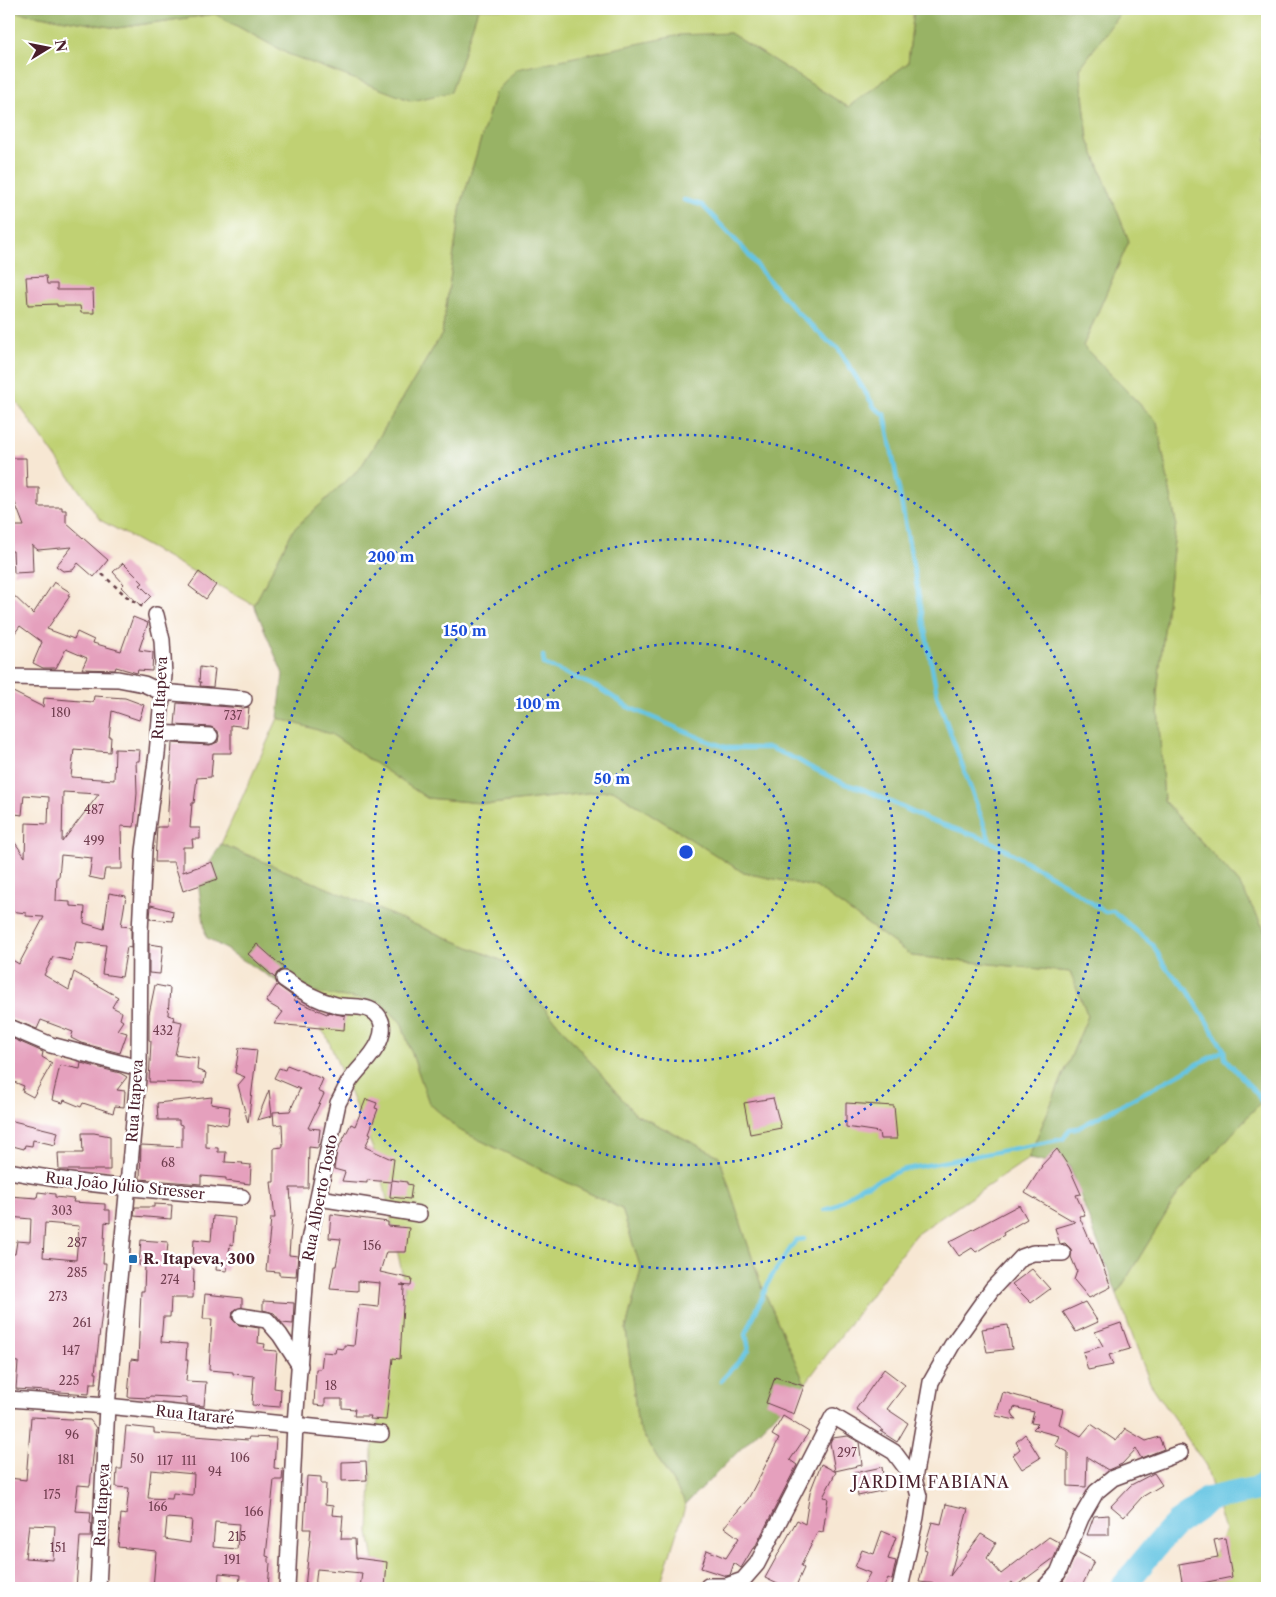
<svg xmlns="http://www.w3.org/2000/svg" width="1276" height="1597" viewBox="0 0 1276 1597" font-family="'Libre Caslon Text',serif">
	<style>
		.green { fill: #c0d173; stroke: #85784f }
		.forest { fill: #98b365; stroke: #716948 }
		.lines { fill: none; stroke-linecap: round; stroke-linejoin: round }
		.stream { stroke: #65c5e3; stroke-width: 4.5 }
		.river { stroke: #65c5e3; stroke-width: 25 }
		.building { fill: #e5a0bd; fill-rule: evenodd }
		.minor-casing { stroke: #643d44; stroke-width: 18 }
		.path { stroke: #643d44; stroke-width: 2.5; stroke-dasharray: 4 4; stroke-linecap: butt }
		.minor { stroke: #fff; stroke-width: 15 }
		.ring { fill: none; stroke: #1d4ed8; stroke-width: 2.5; stroke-dasharray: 2.5 5 }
		.poi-dot { fill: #1f6fb2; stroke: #fff; stroke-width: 2 }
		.labels { text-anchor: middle; stroke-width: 5; stroke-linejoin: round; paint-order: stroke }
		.number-label { font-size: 12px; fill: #713f50 }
		.street-label { font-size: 15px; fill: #4a1f2b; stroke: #fff }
		.poi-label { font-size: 15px; font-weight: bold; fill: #4a1f2b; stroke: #fff; text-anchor: start }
		.neighbourhood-label { font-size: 16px; letter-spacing: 1px; fill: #4a1f2b; stroke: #fff }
		.centre { fill: #1d4ed8; stroke: #fff; stroke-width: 2.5 }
		.ring-label { font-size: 15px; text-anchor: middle; font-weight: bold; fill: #1d4ed8; stroke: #fff; stroke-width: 5; stroke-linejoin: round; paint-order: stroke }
	</style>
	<rect width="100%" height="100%" fill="#fff"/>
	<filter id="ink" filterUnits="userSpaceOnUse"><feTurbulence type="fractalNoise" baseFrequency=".02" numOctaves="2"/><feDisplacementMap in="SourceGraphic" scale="10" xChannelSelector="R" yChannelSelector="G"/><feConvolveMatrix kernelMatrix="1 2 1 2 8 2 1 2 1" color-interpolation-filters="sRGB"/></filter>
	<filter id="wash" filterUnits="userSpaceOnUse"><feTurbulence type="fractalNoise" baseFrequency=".0096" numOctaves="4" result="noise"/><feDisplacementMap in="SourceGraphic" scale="20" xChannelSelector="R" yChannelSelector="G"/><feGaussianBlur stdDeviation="1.12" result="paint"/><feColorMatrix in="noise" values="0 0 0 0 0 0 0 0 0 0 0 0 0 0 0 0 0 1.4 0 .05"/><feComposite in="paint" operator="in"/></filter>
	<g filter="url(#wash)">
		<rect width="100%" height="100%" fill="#f7e7d3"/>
		<g class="green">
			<path d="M478 9H914L908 63 848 107 730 33 495 93 461 205 442 334 361 467 293 530 254 605 100 520 9 391V11L117 28 215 14 288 54 451 91Z"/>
			<path d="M1123 9H1267V943L1265 931 1239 883 1164 801 1157 693 1176 523 1157 422 1083 346 1129 241 1088 139 1080 68Z"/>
			<path d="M278 718 331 734 427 798 491 804 613 790 744 873 816 887 912 956 1070 972 1088 1016 1028 1159 915 1235 805 1384 760 1282 719 1156 635 1114 505 962 221 844Z"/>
			<path d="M291 990 378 1001 401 1022 429 1103 459 1130 622 1209 641 1269 626 1329 638 1426 686 1504 659 1588H379L369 1533 372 1451 405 1288 380 1166 327 1037Z"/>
			<path d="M1267 1095V1588H1165L1202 1578 1225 1531 1206 1466 1150 1383 1117 1294 1178 1194Z"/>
		</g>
		<g class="forest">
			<path d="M9 9H478L451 92 412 101 288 54 215 14 117 28 9 11Z"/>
			<path d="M914 9H1123L1080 68 1088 139 1129 241 1083 346 1157 422 1176 523 1157 693 1164 801 1239 883 1265 931 1267 943V1095L1178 1194 1117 1294 1069 1165 1028 1159 1088 1016 1070 972 912 956 816 887 744 873 613 790 491 804 427 798 331 734 278 718 283 674 254 605 293 530 361 467 442 334 461 205 495 93 517 69 680 35 730 33 848 107 908 63Z"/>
			<path d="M221 844 505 962 635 1114 719 1156 760 1282 805 1384 686 1504 638 1426 626 1329 641 1269 622 1209 459 1130 429 1103 401 1022 378 1001 291 990 206 937 198 882Z"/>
		</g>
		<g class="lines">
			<g class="stream">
				<path d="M684 200 702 205 743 248 766 277 798 313 828 341 838 348 875 408 885 415 938 699 990 841"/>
				<path d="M543 656 544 664 599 688 628 707 710 742 728 748H770L798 760 808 766 845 784 863 789 927 819 990 841 1057 879 1105 912 1113 911 1153 945 1166 968 1187 989 1224 1050 1225 1058 1257 1094 1267 1110"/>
				<path d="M824 1210 832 1208 862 1186 870 1184 901 1170 1063 1139 1070 1129 1078 1128 1224 1050"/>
				<path d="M721 1381 749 1350 746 1334 770 1279 796 1240 804 1239"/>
			</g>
			<path class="river" d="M1122 1588 1159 1542 1177 1523 1197 1509 1206 1500 1260 1488 1267 1482"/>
		</g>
		<g id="blocks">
			<g class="building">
				<path d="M46 276 47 284H57V290H93L94 313H81L80 306H57V304L28 305 26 277Z"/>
				<path d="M9 458H26L27 488H39V507H62V510H66V523L108 560 94 577 78 563 73 570 63 571 56 566 72 547 38 550 32 545 33 572 14 573 13 551H9V526H24L14 500H10Z"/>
				<path d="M123 563 143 583 140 585 151 596 141 606 121 587 124 584 113 572Z"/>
				<path d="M199 572 216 585 206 599 189 586Z"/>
				<path d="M54 582 70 592 68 595 70 596 47 629 74 639 77 632 94 640 93 643 121 651 133 617 148 623 139 650 153 652 152 671 138 670 137 673 116 667 115 670 82 669 87 658 66 649 56 668H43L33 663 42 642 20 626 9 641V591L33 614Z"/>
				<path d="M200 667 215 669 213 687 200 686 201 682H199Z"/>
				<path d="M9 690 43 707 44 698 93 702 94 696 125 698 144 705 139 720 112 711 109 737H111L110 752 74 749 71 777 114 780 115 749 140 750 139 761H136L137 793 134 827 121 826 122 869H105L103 880 89 877 92 858 61 855 59 877H57L56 901 70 902V906L85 907 84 923 104 929 109 893 126 896 121 926 131 927V948L127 947 122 977 102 974 106 945 76 942 72 961 53 957 44 975 69 990 74 972 118 997 112 1007 122 1012 120 1019 123 1021 117 1030 127 1033 120 1053 81 1043 71 1038 73 1032 41 1020 37 1029 9 1018V958L19 964 44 917 26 916V913L10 911 11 893H9V834L25 857 26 823 48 824 49 797 24 795 22 815 9 813ZM63 792 99 794 62 842Z"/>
				<path d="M177 703 243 708 249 707 247 727 231 725V753H213L211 777 197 778 194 803H192L190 828H200V839H192L193 847H183V872L212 862 218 879 183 891 174 862H155L157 827H167L172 743 210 745 218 742 219 736 218 731 211 727 175 725Z"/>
				<path d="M151 905 173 911 172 921 150 919Z"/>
				<path d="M149 944 163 946 160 974 149 973Z"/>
				<path d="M257 944 284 968 277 973 275 978 248 954Z"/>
				<path d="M155 985 170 988 168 1015 174 1017 173 1020 182 1022 175 1055 198 1058 197 1070 206 1073 204 1083 149 1082 151 1041 149 1040V1014Z"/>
				<path d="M277 985 295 998 294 1000 327 1014 328 1012 345 1016 344 1030 274 1024 283 1012 266 1002Z"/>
				<path d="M9 1037 43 1052 42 1057 52 1063 33 1097 22 1091 24 1086 9 1080Z"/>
				<path d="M239 1048 257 1050 248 1123 238 1085 245 1077 235 1073Z"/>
				<path d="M81 1063 120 1073 127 1077 117 1090 125 1091 124 1107 115 1106 113 1113 83 1103 81 1107 64 1100 63 1103 52 1100 60 1065 80 1069Z"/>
				<path d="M287 1065 323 1079 318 1091 324 1094 308 1128 320 1129 318 1148 309 1147 308 1188H290L292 1214 289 1255 298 1256 296 1276 279 1275V1272L266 1271 271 1218H275L271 1182H274V1148L283 1147 282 1124 274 1125 273 1112 290 1111 300 1089 274 1078 279 1068 285 1070Z"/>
				<path d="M269 1090 272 1116 257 1120Z"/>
				<path d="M212 1097 211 1104 230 1107 228 1125 206 1121V1147L218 1148V1152H226L225 1162 243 1163 242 1164 251 1165 250 1184 226 1181V1178L201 1176V1184L140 1179 141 1145 182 1147V1125L179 1124V1120H158L157 1103Z"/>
				<path d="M773 1098 781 1128 750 1134 744 1103Z"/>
				<path d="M366 1099 377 1103 375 1108 378 1109 369 1133 371 1134 365 1147 389 1158 394 1159 391 1182 367 1180V1183L342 1181 345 1172 334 1169 337 1151 351 1124 355 1126Z"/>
				<path d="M846 1103 894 1106 897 1139H880L879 1132 846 1127Z"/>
				<path d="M9 1120 58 1132 55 1145 33 1140 32 1146 25 1145 24 1149 9 1145Z"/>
				<path d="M82 1133H94L110 1136V1170H59L58 1153H83Z"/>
				<path d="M1057 1149 1069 1167 1081 1194 1076 1195 1085 1215 1079 1216 1091 1243 1093 1242 1111 1287 1089 1298 1074 1280 1077 1271 1071 1257V1249L1065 1243 1060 1244 1055 1228 1075 1222 1025 1193 1042 1166H1041Z"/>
				<path d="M392 1180 407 1182V1184L412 1185 410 1199 390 1197Z"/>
				<path d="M38 1192 55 1194V1197L74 1199 73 1202 105 1204V1210H110V1223L105 1222 103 1263H106L102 1312 95 1373H97L96 1383H90L89 1394 16 1389 18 1362 9 1361V1345L14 1309 9 1308V1254H15L17 1241 30 1242 31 1219 9 1217V1196L37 1198ZM45 1223 79 1226 76 1260 43 1257Z"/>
				<path d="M154 1204 172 1205 171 1219 134 1216 135 1207H154Z"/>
				<path d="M1019 1205 1027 1219 1003 1233 1004 1235 976 1252 972 1248 959 1256 949 1242Z"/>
				<path d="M331 1214 388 1222V1226L409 1228 406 1252H386L380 1272 412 1279 411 1286 400 1285H404V1288L400 1359 393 1358 386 1420 370 1419 371 1416H354L355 1409 342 1408V1399H325V1406L314 1405 316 1369H321L323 1352 335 1353 336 1348 344 1349V1345L354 1346 359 1305 378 1307 380 1283 358 1281V1291L330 1289 334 1266H336L341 1239 329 1238Z"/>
				<path d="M213 1216 235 1218 233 1245 230 1244 227 1271 216 1270 217 1260 193 1258 194 1239 211 1241Z"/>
				<path d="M141 1240 168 1242 166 1267 194 1269 193 1298H171L170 1317H163L161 1342 187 1344 186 1360H188L186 1381 206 1382 204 1406 187 1404V1398L150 1396 149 1398 128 1397 131 1359 138 1360 141 1291H144L145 1266 139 1265Z"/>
				<path d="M1032 1269 1050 1289 1031 1303 1012 1284Z"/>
				<path d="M205 1294 242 1298V1307L233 1311 232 1319 239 1325 259 1328 258 1343 265 1344 264 1350 277 1351 274 1388 281 1389 280 1407 252 1405 254 1376 233 1374V1372L209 1370 212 1319H203Z"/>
				<path d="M263 1301 294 1303 293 1324 282 1323 274 1313 263 1310Z"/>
				<path d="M1085 1302 1098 1322 1076 1332 1063 1312Z"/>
				<path d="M1121 1323 1130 1349 1109 1355 1113 1365 1088 1370 1083 1352 1103 1346 1095 1332Z"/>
				<path d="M1008 1325 1012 1349 987 1352 982 1329Z"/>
				<path d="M884 1369 905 1385 887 1409 908 1423 897 1442 880 1431H884L856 1409Z"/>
				<path d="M775 1377 804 1386 794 1414 766 1403Z"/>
				<path d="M1003 1392 1063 1409 1059 1424 1081 1436 1091 1424 1116 1441 1125 1430 1124 1428 1146 1441 1159 1437 1164 1449 1141 1458 1136 1449 1122 1464 1108 1470 1087 1457 1086 1487 1068 1486V1452L1055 1445 1059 1436 1033 1429 1038 1424 1031 1423 1034 1412 1014 1407 1012 1413 1016 1420 996 1416Z"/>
				<path d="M783 1416 809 1432 790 1460 797 1465 754 1549 753 1548 741 1568 734 1563 730 1575 726 1576 701 1568 707 1550 726 1558 739 1538 724 1527 748 1499 760 1476 779 1439 772 1435Z"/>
				<path d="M31 1417 90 1420 96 1428 90 1486 78 1485 75 1511 91 1512 90 1523 92 1524 91 1537H80L76 1588H9V1478L26 1480ZM29 1525 55 1526 53 1560 25 1558Z"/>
				<path d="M126 1426 154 1429V1433L194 1436 248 1440 249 1437 276 1438 274 1468 283 1469 282 1480H274L266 1556 269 1557V1563H270L268 1588H239L240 1575 219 1573 218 1588H153L156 1551 118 1547 121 1514 126 1515 129 1488 116 1487 117 1469H122ZM151 1470 194 1474 193 1495 173 1493 172 1499 148 1498ZM167 1518 192 1520 190 1543 165 1539ZM215 1522 239 1524 237 1549 213 1547Z"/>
				<path d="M1025 1434 1040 1458 1022 1469 1013 1455 1020 1449 1016 1442Z"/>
				<path d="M848 1436 859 1442 862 1465 835 1471 830 1443 832 1438Z"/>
				<path d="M366 1461 367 1480 342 1481V1462Z"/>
				<path d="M821 1464 836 1472 823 1497 828 1498 823 1532 818 1531 801 1566 804 1568 795 1588H786L765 1578 797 1520 805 1524 810 1492Z"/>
				<path d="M882 1467 885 1490 858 1496 854 1473Z"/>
				<path d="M1154 1473 1162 1485 1142 1497 1124 1517 1111 1506 1131 1485Z"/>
				<path d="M307 1476 321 1477V1484H326L325 1505 333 1506 332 1515 343 1516 341 1539H355L356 1558 387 1562 385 1588H360L362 1573 317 1569 315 1588H305L311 1529H304Z"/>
				<path d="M946 1504 968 1509 950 1576 981 1534 996 1543 987 1558 1001 1574 1049 1537 1060 1543 1054 1558 1016 1586 1012 1582 1005 1588H943L946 1585 919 1582 927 1550 924 1549 932 1522 941 1524Z"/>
				<path d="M1109 1515V1535H1087L1094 1516Z"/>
				<path d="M882 1531 896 1537 888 1559 896 1561 892 1580 888 1578 883 1588H862L870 1573 855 1567 862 1550 874 1554Z"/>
				<path d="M1225 1538 1232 1577 1183 1587 1179 1564 1218 1557 1214 1540Z"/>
				<path d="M1077 1552 1094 1561 1082 1586 1075 1583 1073 1588H1060Z"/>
			</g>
		</g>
	</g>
	<g filter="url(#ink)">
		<use href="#blocks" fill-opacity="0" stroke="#643d44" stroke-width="1"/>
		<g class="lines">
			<defs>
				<g id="minor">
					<path d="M9 677 118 679 144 684 161 692 244 699"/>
					<path d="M158 733 210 736"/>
					<path d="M284 979C300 991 316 1000 336 1005 343 1007 351 1006 359 1007 380 1009 387 1024 379 1042 373 1057 357 1069 349 1082 345 1089 342 1096 338 1103L308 1245 295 1425 287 1588"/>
					<path d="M9 1027 51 1045 139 1068"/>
					<path d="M9 1171C86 1186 164 1191 242 1197"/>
					<path d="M319 1198 419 1214"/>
					<path d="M241 1316 267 1320 280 1335 300 1366"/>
					<path d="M9 1399 107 1406 381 1434"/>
					<path d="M914 1479 931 1382 952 1345 992 1289 1022 1257 1033 1253H1063"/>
					<path d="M708 1586H726L743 1580 757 1564 833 1416 894 1452 914 1479 919 1496 916 1517 900 1588"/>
					<path d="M98 1588 107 1406 139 1068 140 932 144 851 157 754 164 675 162 640 156 615"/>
					<path d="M1044 1588 1058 1573 1081 1518 1096 1492 1113 1478 1180 1453"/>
				</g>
			</defs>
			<use href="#minor" class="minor-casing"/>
			<path class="path" d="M102 574 126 596 144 608"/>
			<use href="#minor" class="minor"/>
		</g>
	</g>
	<g class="ring">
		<circle cx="686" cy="852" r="104"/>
		<circle cx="686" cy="852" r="209"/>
		<circle cx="686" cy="852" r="313"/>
		<circle cx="686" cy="852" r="417"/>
	</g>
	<rect class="poi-dot" x="128" y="1254" width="10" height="10" rx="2.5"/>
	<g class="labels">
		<g class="number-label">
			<text x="61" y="717">180</text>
			<text x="233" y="720">737</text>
			<text x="94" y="814">487</text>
			<text x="94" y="845">499</text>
			<text x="163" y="1035">432</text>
			<text x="168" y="1167">68</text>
			<text x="62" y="1215">303</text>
			<text x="77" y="1247">287</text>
			<text x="372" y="1250">156</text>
			<text x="77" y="1277">285</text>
			<text x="170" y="1284">274</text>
			<text x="58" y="1301">273</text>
			<text x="82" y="1327">261</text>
			<text x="71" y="1355">147</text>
			<text x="69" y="1385">225</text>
			<text x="331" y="1390">18</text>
			<text x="72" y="1439">96</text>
			<text x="847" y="1457">297</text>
			<text x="240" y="1462">106</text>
			<text x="137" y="1463">50</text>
			<text x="66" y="1464">181</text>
			<text x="165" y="1465">117</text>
			<text x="189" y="1465">111</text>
			<text x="215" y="1476">94</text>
			<text x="52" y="1499">175</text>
			<text x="158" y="1511">166</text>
			<text x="254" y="1516">166</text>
			<text x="237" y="1541">215</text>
			<text x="58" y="1552">151</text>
			<text x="232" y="1564">191</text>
		</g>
		<g class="street-label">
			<text transform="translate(160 698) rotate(-87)" y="5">Rua Itapeva</text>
			<text transform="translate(135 1101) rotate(-86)" y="5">Rua Itapeva</text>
			<text transform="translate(125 1186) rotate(6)" y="5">Rua João Júlio Stresser</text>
			<text transform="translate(320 1198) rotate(-79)" y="5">Rua Alberto Tosto</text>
			<text transform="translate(195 1415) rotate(6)" y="5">Rua Itararé</text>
			<text transform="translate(102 1505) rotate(-87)" y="5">Rua Itapeva</text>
		</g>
		<g class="poi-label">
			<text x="143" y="1264">R. Itapeva, 300</text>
		</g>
		<g class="neighbourhood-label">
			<text x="931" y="1488">JARDIM FABIANA</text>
		</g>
	</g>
	<circle cx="686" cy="852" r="8" class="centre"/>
	<g class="ring-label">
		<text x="391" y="562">200 m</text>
		<text x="465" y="636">150 m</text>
		<text x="538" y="709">100 m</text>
		<text x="612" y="784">50 m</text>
	</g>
	<rect width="1276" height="1597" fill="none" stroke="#fff" stroke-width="30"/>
	<g transform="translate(48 48) rotate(80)" stroke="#ffffff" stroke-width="4" paint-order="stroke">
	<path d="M0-4L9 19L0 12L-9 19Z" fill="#4a1f2b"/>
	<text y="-8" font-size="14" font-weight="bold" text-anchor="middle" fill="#4a1f2b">N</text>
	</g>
</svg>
